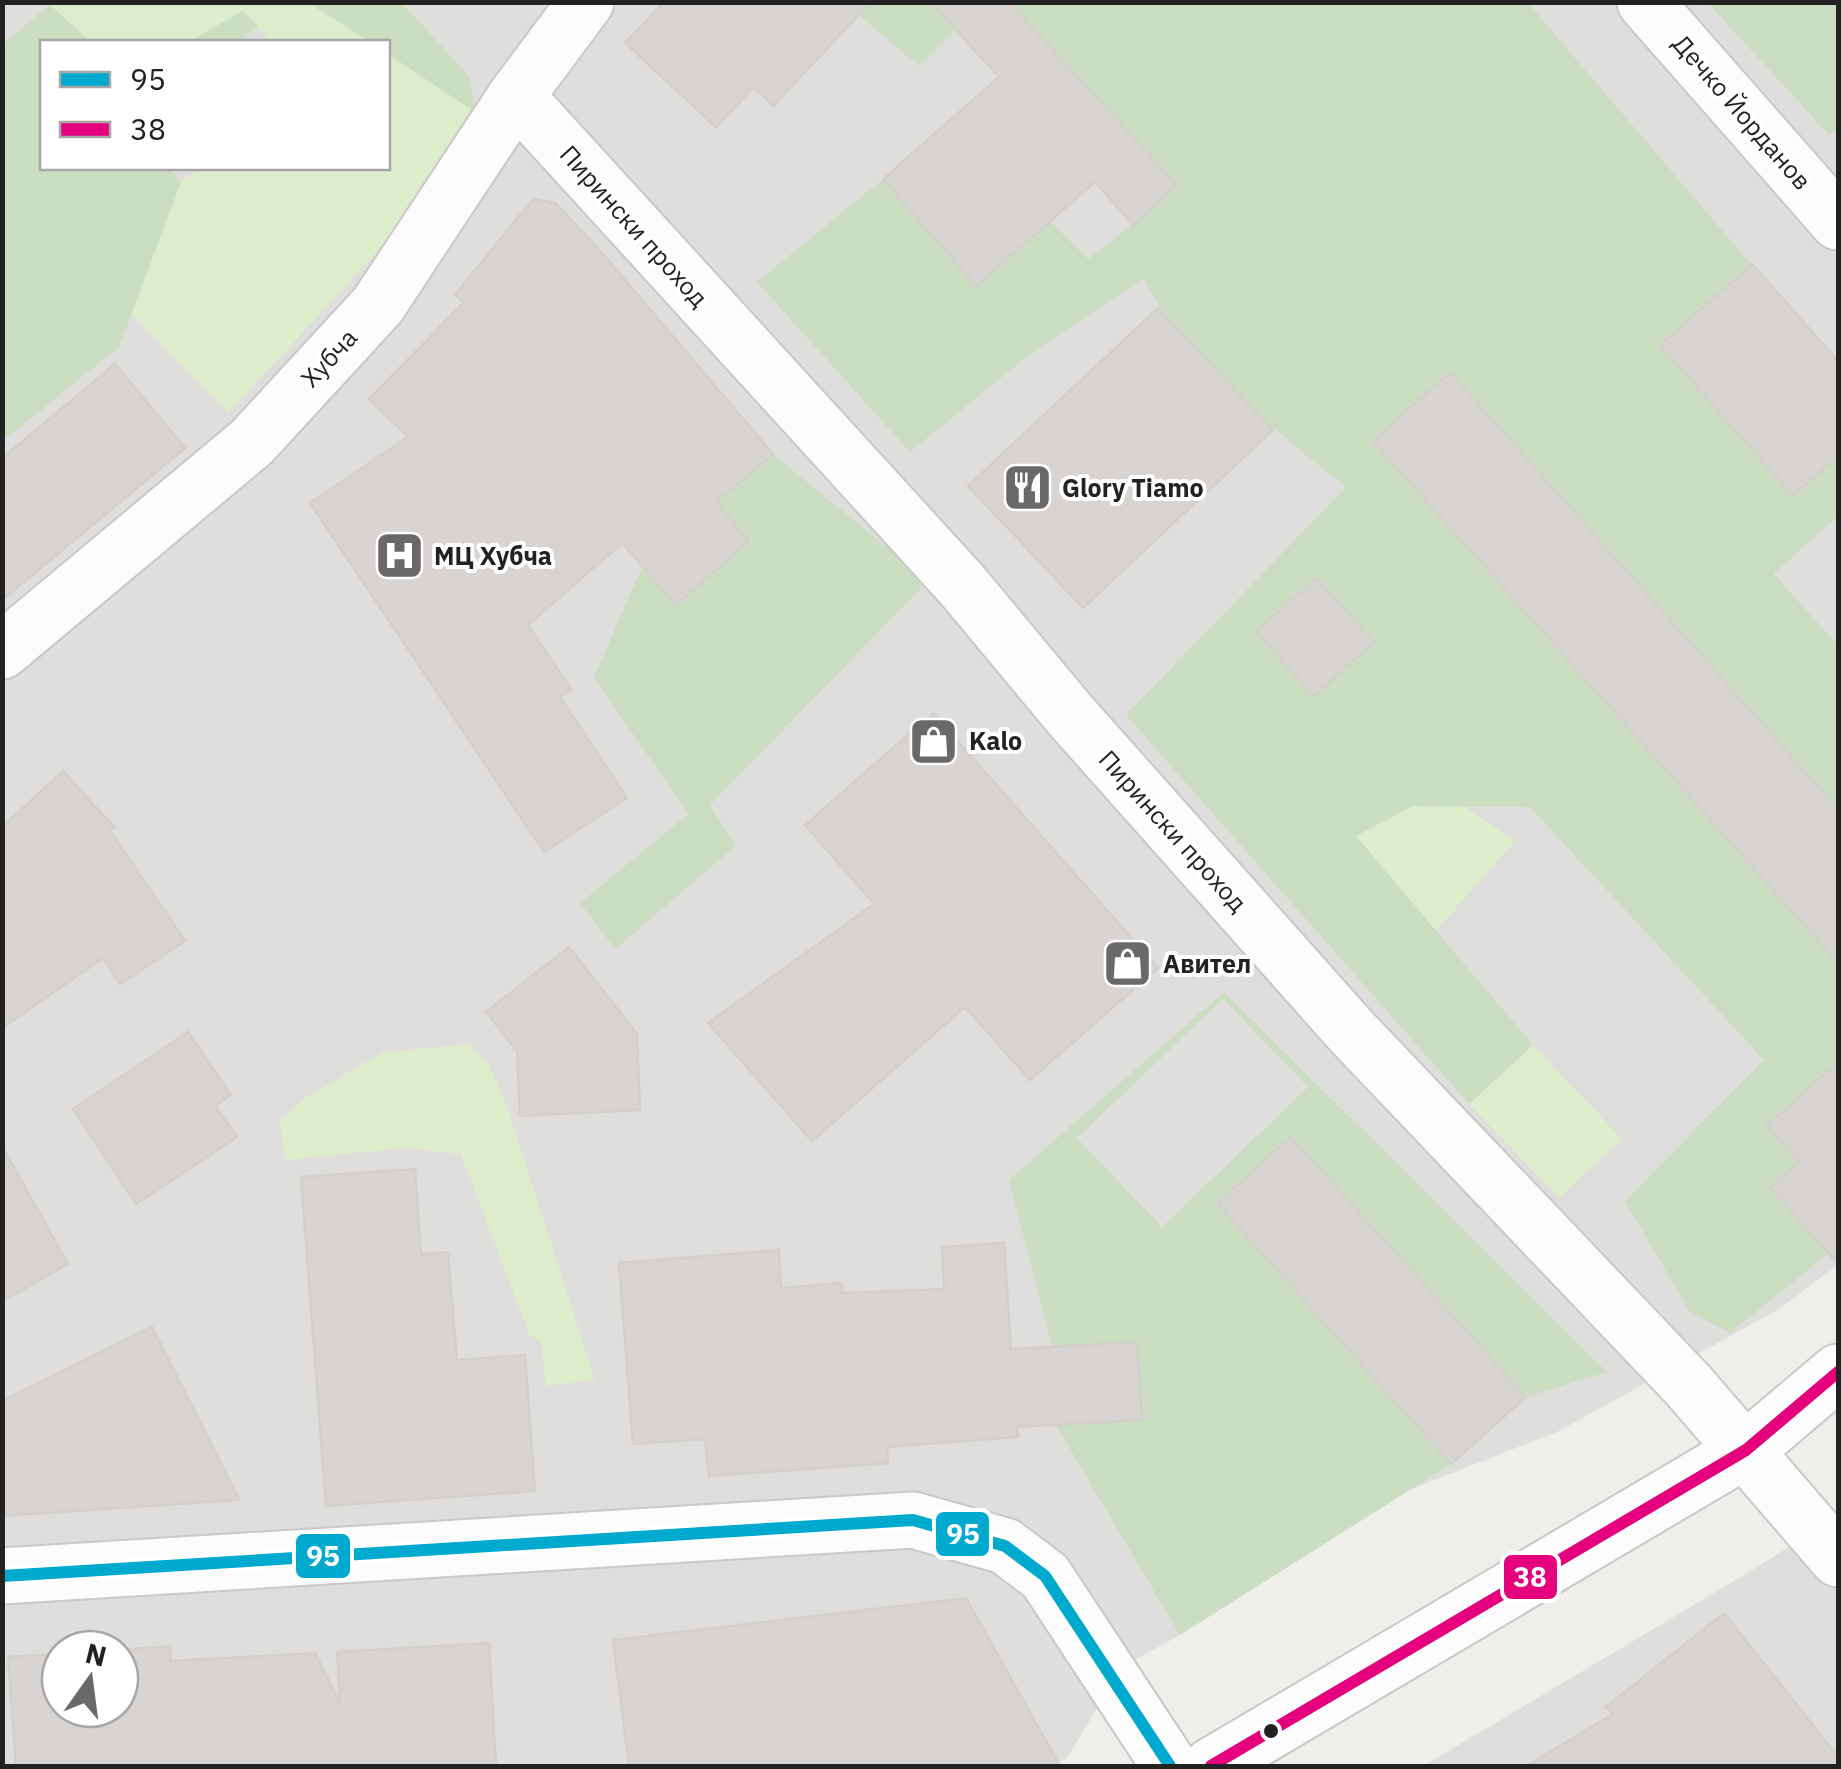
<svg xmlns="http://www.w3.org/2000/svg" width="1841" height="1769" viewBox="0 0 1841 1769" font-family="'IBM Plex Sans',sans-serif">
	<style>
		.residential { fill: #dfdedc; fill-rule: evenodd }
		.grass { fill: #ddeccb }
		.forest { fill: #cbdec1 }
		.parking { fill: #e0dfde }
		.building { fill: #d7d4d2; stroke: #d3d0cc; stroke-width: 2.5 }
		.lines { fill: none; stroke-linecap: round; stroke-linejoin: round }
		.minor-casing { stroke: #c9c8c7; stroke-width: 59 }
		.minor { stroke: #fdfcfc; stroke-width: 55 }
		.bus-1-casing { stroke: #fff; stroke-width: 20 }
		.bus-2-casing { stroke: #fff; stroke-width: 20 }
		.bus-1 { stroke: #00a9ce; stroke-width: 12 }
		.bus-2 { stroke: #e5007d; stroke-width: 12 }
		.bus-dot { fill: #222; stroke: #fff; stroke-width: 4 }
		.labels { text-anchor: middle; stroke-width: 8; stroke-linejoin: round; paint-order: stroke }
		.street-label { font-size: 25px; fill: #222; stroke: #fff }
		.poi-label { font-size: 25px; font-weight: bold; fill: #222; stroke: #fff; text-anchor: start }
		.line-badge { stroke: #fff; stroke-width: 4 }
		.badge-label { font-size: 28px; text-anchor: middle; font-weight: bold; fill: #fff }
	</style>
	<rect width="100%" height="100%" fill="#f0eeeb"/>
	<g class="residential">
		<path d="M3 3H1838V1265L1779 1309 1559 1431 1389 1498 1180 1635 1122 1667 1067 1758 1051 1766H3ZM42 42H388V168H42ZM60 1649H120V1709H60Z"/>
		<path d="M1838 1516V1766H1423L1754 1569Z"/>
	</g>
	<g class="grass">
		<path d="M52 2 309 3 370 42H271L243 12 188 42H91L50 5Z"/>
		<path d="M388 54 475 112 394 234 228 413 131 314 181 182 198 168H388Z"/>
		<path d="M1412 806H1463L1515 841 1434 933 1356 836Z"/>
		<path d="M470 1044 489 1065 507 1106 595 1380 546 1386 541 1343 529 1334 461 1154 403 1148 285 1160 280 1120 304 1099 382 1052Z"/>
		<path d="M1533 1045 1622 1139 1559 1198 1469 1104Z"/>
	</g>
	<g class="forest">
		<path d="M309 3H402L469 76 475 112 388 54V42H370Z"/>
		<path d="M844 3H982L919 66Z"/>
		<path d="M1009 3H1528L1751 264 1660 346 1793 495 1838 455V516L1774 574 1838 645V1062L1767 1126 1799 1162 1829 1253 1730 1333 1690 1312 1625 1201 1764 1060 1530 807 1413 806 1356 836 1533 1045 1469 1104 1126 715 1346 487C1282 437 1178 351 1144 278L1024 359 910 452 757 282 883 179 976 286 1050 221 1088 259 1133 224Z"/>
		<path d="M1708 3H1838V127L1829 135Z"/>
		<path d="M50 5 91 42H42V168H169L181 182 119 347 3 441V44Z"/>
		<path d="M243 11 258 26 237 42H188Z"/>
		<path d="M773 454 928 581 710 805 736 846 615 949 580 903 688 814 594 677 643 565Z"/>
		<path d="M1224 992 1607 1372 1526 1397 1291 1137 1217 1204 1451 1464 1180 1635 1056 1425 1142 1420 1137 1342 1052 1346 1009 1180Z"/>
	</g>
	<g class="parking">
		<path d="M3 2H52V3L3 43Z"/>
		<path d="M240 486 472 833 363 925 424 1002 295 1098 40 649Z"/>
		<path d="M1838 516V645L1774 574Z"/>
		<path d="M1223 999 1308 1087 1162 1227 1077 1138Z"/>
		<path d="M1056 1485 1169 1639 1124 1665 1053 1564 1010 1513Z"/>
		<path d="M1018 1561 1086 1679 1045 1706 974 1568Z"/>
	</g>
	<g class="building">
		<path d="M664 2H871L773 106 754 87 716 127 625 43Z"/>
		<path d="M930 2H1009L1177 185 1133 225 1095 182 976 286 883 179 999 77Z"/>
		<path d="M533 199 555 203 597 247 773 454 716 502 749 541 676 605 622 543 528 625 571 689 560 697 627 798 544 852 310 503 408 437 369 399 464 302 455 295Z"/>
		<path d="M1752 264 1838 361V456L1793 496 1660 345Z"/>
		<path d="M1158 308 1273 430 1083 608 968 486Z"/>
		<path d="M115 364 185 448 2 600V458Z"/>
		<path d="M1450 372 1838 809V963L1373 441Z"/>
		<path d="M1316 578 1374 642 1314 696 1256 632Z"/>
		<path d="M933 713 1158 968 1030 1080 965 1007 812 1141 708 1023 874 904 805 825Z"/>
		<path d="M63 771 114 827 110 831 185 941 120 984 103 958 2 1028V827Z"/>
		<path d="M569 947 637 1034 640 1110 520 1116 517 1051 486 1012Z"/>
		<path d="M188 1032 231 1095 215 1106 237 1137 136 1204 73 1109Z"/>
		<path d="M1838 1062V1264L1770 1187 1799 1162 1766 1126Z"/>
		<path d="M1291 1137 1526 1397 1451 1464 1217 1203Z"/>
		<path d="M2 1146 68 1264 2 1301Z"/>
		<path d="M415 1169 421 1254 448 1252 457 1360 525 1355 535 1491 326 1506 301 1177Z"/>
		<path d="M1004 1243 1011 1349 1137 1342 1142 1420 1017 1427 1018 1437 887 1447 888 1463 709 1476 705 1439 633 1444 619 1263 779 1250 781 1288 841 1283 842 1293 944 1289 942 1247Z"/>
		<path d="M152 1327 239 1500 2 1516V1401Z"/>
		<path d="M966 1598 1060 1766H629L613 1640Z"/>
		<path d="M1724 1613 1838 1757V1766H1527L1613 1714 1606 1707Z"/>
		<path d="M489 1643 496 1766H16L8 1657 60 1654V1709H120V1650L170 1646 171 1661 315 1653 340 1703 337 1652Z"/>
	</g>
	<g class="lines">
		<defs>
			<g id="minor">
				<path d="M1645 2 1838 222"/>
				<path d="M516 96 962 585 1071 716 1350 1030 1688 1385 1838 1559"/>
				<path d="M2 651 252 442 378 305 516 96 586 2"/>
				<path d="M2 1576 913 1520 1005 1546 1045 1576 1170 1766"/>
				<path d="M1211 1766 1746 1450 1838 1372"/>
			</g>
		</defs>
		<use href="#minor" class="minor-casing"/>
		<use href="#minor" class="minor"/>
		<defs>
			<path id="bus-1" d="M2 1576 913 1520 1005 1546 1045 1576 1170 1766"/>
			<path id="bus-2" d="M1211 1766 1746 1450 1838 1372"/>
		</defs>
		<use href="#bus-1" class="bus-1-casing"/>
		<use href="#bus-2" class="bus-2-casing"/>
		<use href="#bus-1" class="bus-1"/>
		<use href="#bus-2" class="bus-2"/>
	</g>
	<defs>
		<symbol id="restaurant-square" viewBox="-11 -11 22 22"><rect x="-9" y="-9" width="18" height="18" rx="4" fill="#6a6968" stroke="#fff"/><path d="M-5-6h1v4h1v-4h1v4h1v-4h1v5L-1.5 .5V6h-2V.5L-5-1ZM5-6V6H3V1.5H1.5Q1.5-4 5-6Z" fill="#fff"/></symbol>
		<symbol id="hospital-square" viewBox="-11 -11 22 22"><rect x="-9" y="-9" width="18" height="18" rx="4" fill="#6a6968" stroke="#fff"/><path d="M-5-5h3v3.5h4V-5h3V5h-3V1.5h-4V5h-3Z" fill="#fff"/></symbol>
		<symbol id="shop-square" viewBox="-11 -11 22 22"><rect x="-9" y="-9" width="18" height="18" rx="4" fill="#6a6968" stroke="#fff"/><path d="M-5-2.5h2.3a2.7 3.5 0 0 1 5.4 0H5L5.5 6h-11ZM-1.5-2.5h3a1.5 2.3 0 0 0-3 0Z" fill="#fff"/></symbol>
	</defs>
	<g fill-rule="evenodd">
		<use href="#restaurant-square" x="1000" y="460" width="55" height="55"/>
		<use href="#hospital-square" x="372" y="528" width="55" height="55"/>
		<use href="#shop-square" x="906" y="714" width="55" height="55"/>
		<use href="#shop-square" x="1100" y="936" width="55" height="55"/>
	</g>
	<circle class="bus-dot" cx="1271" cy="1731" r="9"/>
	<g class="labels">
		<g class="street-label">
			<text transform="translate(1742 112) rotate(49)" y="9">Дечко Йорданов</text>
			<text transform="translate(634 226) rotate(48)" y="9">Пирински проход</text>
			<text transform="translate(329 358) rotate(-47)" y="9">Хубча</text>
			<text transform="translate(1173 831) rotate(48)" y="9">Пирински проход</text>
		</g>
		<g class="poi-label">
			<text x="1062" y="497">Glory Tiamo</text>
			<text x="434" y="565">МЦ Хубча</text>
			<text x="969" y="750">Kalo</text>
			<text x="1163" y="973">Авител</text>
		</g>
	</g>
	<g class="line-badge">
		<rect x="934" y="1510" width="57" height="48" rx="10" fill="#00a9ce"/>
		<rect x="294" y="1532" width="58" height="48" rx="10" fill="#00a9ce"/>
		<rect x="1502" y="1553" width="57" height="48" rx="10" fill="#e5007d"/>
	</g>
	<g class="badge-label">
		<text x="963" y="1544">95</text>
		<text x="323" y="1566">95</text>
		<text x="1530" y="1587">38</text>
	</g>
	<rect width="1841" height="1769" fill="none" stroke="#222222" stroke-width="10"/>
	<rect x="40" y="40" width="350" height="130" fill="#ffffff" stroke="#a7a7a7" stroke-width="2.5"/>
	<rect x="60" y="72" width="50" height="15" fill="#00a9ce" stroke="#a7a7a7" stroke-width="2.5"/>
	<text x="130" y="90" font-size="30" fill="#222222">95</text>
	<rect x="60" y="122" width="50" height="15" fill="#e5007d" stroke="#a7a7a7" stroke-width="2.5"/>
	<text x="130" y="140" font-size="30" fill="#222222">38</text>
	<g transform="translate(90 1679) rotate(14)"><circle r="48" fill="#ffffff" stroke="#a7a7a7" stroke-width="2.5"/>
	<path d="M0-8L18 38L0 25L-18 38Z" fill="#6a6968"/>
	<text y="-15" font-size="28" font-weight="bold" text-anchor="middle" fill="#222222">N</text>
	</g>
</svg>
